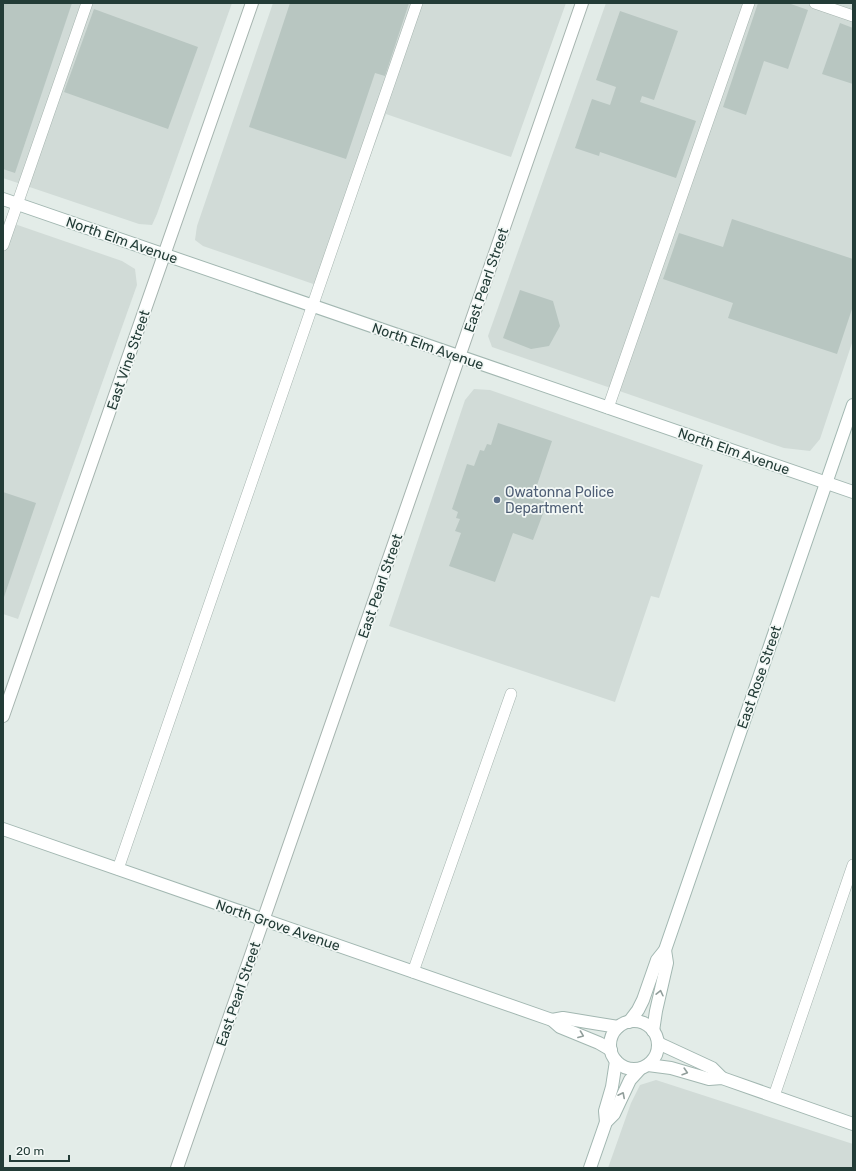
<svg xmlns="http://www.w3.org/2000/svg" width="856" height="1171" viewBox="0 0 856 1171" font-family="Rubik,sans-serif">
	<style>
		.built { fill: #d1dbd7 }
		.building { fill: #b8c6c1 }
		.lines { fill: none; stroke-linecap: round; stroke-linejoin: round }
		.lane-casing { stroke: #a6b4af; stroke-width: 12 }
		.street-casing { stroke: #a6b4af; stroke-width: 14 }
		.secondary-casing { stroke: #a2b7b1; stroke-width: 14 }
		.lane { stroke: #fff; stroke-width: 11 }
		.street { stroke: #fff; stroke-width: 12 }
		.secondary { stroke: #fff; stroke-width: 12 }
		.oneway { stroke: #919e9b }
		.service-dot { fill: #5c6f8a; stroke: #f3f8f6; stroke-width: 1.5 }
		.labels { text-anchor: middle; stroke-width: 3.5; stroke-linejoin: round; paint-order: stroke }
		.street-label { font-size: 14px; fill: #233c37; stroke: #f3f8f6 }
		.service-label { font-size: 14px; fill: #4e5e75; stroke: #f3f8f6; text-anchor: start }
	</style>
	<rect width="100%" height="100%" fill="#e3ece8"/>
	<g class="built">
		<path d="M3 3H232L157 214 152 225 139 224 3 178Z"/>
		<path d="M273 3H566L511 157 386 114 322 287 203 246 195 240 197 226Z"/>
		<path d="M606 3H853V340L820 439 810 451 784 448 492 347 488 336Z"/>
		<path d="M3 220 122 261 135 269 137 285 18 619 3 614Z"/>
		<path d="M474 389 490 390 703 465 659 598 651 596 615 702 389 626 465 400Z"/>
		<path d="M656 1080 853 1144V1168H608L631 1103 640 1085Z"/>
	</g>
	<g class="building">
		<path d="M3 3H72L15 173 3 169Z"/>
		<path d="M290 3H409L385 76 375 73 346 159 249 127Z"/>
		<path d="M758 3H788L808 10 788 69 764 61 746 115 723 107Z"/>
		<path d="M94 9 198 47 168 129 64 92Z"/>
		<path d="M620 11 678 31 654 100 642 96 640 102 696 121 676 178 600 152 599 156 575 148 592 99 610 105 616 87 596 80Z"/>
		<path d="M840 23 853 28V84L822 74Z"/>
		<path d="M732 219 853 259V306L837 354 728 318 733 303 663 279 679 233 723 247Z"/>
		<path d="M520 290 553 301 560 326 549 346 531 349 503 338Z"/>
		<path d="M498 423 552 441 533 497 547 503 533 540 513 533 495 582 449 566 461 533 455 531 460 519 456 518 458 512 452 509 467 464 474 466 480 450 484 451 487 444 491 445Z"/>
		<path d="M3 492 36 503 3 600Z"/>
	</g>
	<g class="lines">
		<defs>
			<g id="lane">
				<path d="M815 3 853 16"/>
				<path d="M3 245 87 3"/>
				<path d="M608 408 749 3"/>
				<path d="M118 869 417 3"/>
				<path d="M413 972 511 694"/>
				<path d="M774 1096 853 865"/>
			</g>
			<g id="street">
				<path d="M3 716 252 3"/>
				<path d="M177 1168 582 3"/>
			</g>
			<g id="secondary">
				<path d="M3 199 853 492"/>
				<path d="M3 829 552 1020 560 1027 599 1043 611 1050"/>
				<path d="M552 1020 563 1018 618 1027"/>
				<circle cx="634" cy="1045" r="24"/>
				<path d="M629 1022 638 1010 643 1000 657 960 665 950 853 405"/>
				<path d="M653 1031 656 1011 667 963 665 950"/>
				<path d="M658 1043 712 1068 722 1078"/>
				<path d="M648 1065 671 1068 709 1079 722 1078 853 1124"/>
				<path d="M606 1122 605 1111 612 1087 616 1061"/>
				<path d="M590 1168 606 1122 614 1114 630 1080 640 1069"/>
			</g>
		</defs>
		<use href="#lane" class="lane-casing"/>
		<use href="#street" class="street-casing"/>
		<use href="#secondary" class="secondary-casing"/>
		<use href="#lane" class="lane"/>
		<use href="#street" class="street"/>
		<use href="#secondary" class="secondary"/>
	</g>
	<defs><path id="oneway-chevron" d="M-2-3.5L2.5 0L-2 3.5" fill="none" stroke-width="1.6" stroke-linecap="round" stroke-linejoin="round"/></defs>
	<g class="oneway">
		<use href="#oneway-chevron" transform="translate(660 993) rotate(-77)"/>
		<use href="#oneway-chevron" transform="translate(581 1035) rotate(21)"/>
		<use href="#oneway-chevron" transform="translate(685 1072) rotate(17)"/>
		<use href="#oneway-chevron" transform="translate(622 1095) rotate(-63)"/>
	</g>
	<circle class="service-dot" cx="497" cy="500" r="4"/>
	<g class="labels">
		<g class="street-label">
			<text transform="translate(122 240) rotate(19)" y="5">North Elm Avenue</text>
			<text transform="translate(486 280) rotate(-71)" y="5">East Pearl Street</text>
			<text transform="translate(428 346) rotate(19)" y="5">North Elm Avenue</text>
			<text transform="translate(128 360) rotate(-71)" y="5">East Vine Street</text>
			<text transform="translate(734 451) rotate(19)" y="5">North Elm Avenue</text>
			<text transform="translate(380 586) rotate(-71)" y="5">East Pearl Street</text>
			<text transform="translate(759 677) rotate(-71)" y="5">East Rose Street</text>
			<text transform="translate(278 925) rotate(19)" y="5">North Grove Avenue</text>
			<text transform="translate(238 994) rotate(-71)" y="5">East Pearl Street</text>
		</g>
		<g class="service-label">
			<text x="505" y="497">Owatonna Police<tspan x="505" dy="16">Department</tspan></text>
		</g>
	</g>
	<rect width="856" height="1171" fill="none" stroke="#233c37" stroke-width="8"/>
	<path d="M10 1155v6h59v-6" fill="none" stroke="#233c37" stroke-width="2"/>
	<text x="16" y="1155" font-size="12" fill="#233c37" stroke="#f3f8f6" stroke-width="3" paint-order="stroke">20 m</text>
</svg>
